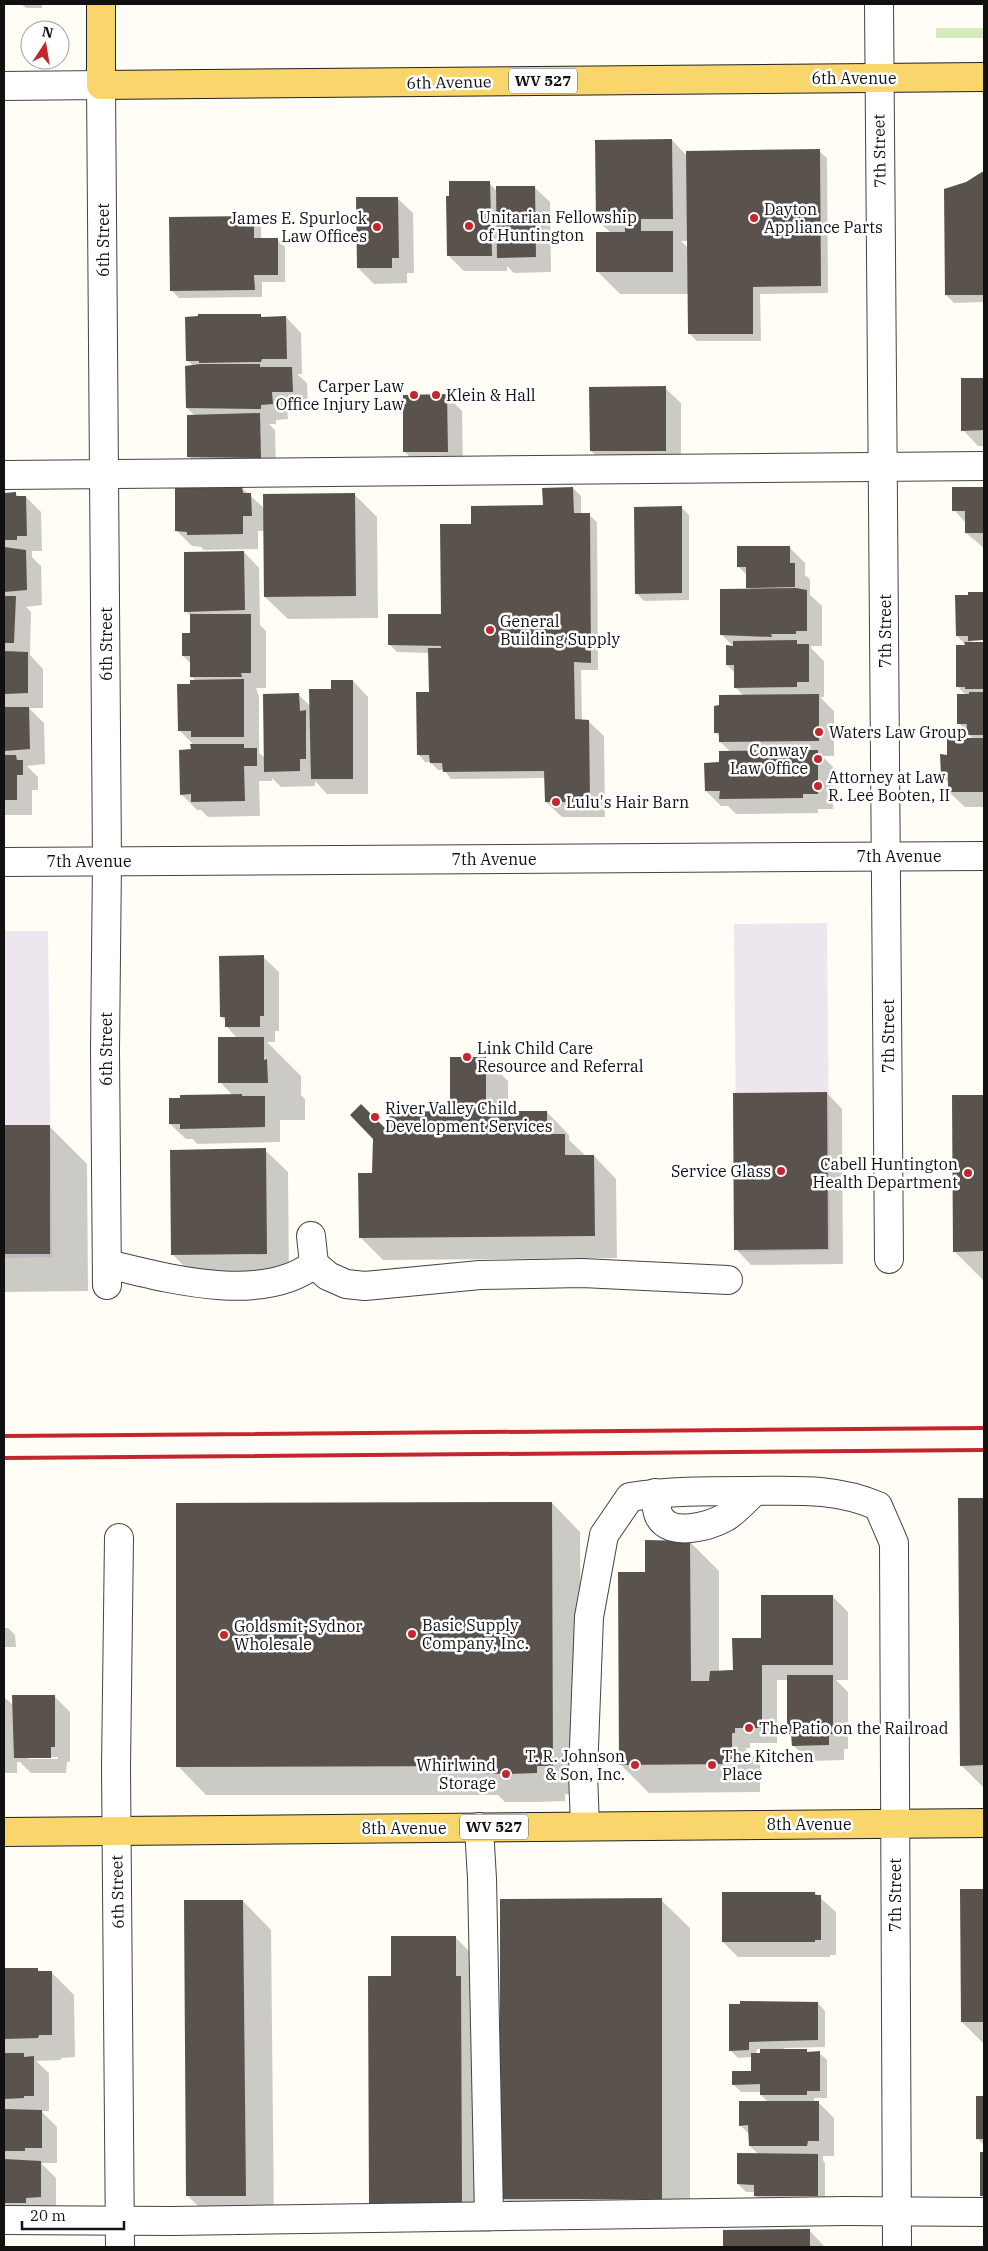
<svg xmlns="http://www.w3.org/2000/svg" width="988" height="2251" viewBox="0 0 988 2251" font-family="'IBM Plex Serif',serif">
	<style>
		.industrial { fill: #eee6ef }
		.green { fill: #d5ebbd }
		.shadow { fill: #0003; fill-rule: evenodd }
		.building { fill: #5a524d }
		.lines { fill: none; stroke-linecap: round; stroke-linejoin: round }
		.minor-casing { stroke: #444; stroke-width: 30 }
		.major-casing { stroke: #222; stroke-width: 30 }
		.minor { stroke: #fff; stroke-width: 28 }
		.major { stroke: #f9d66b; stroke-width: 28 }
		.rail { stroke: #c4262e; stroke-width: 4 }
		.poi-dot { fill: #c4262e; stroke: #fff; stroke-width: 2 }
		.labels { text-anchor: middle; stroke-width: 5; stroke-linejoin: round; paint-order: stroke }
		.shield { fill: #fff; stroke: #585858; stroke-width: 1 }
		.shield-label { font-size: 15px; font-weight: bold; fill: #111 }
		.street-label { font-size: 16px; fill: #111; stroke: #fff }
		.poi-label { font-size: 16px; fill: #111; stroke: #fff; text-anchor: start }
	</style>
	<rect width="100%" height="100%" fill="#fffdf5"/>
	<g class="industrial">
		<path d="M827 923 830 1250 737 1252 734 924Z"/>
		<path d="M4 931H48L52 1257 4 1258Z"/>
	</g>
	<rect class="green" x="936" y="28" width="48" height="10"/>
	<g class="shadow">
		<path d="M21 4H42V8H26Z"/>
		<path d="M672 140 687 156 819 151 827 158 828 293 760 294 761 341H697L690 334 689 294H620L598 272 611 233 597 220ZM681 241H688L689 249Z"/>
		<path d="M982 174H984V302L954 303 946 295 967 183Z"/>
		<path d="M489 183 497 191 534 187 550 202 551 272 514 273 507 266V271H464L449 256Z"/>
		<path d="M397 198 413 213 414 273H407V283L374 284 358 268Z"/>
		<path d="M254 218 261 225V239H277L285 247V282H262V297L179 298 171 290Z"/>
		<path d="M260 315 263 318 286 317 301 333 302 374H297L307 383 308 407H287L288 419 276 420V424H269L275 430 276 473 204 472 188 456 196 417 187 408 194 367 187 360Z"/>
		<path d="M962 379H984V446H978L963 430Z"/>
		<path d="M665 388 681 403V466H606L591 451Z"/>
		<path d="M447 396 462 411 463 467H420L405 452Z"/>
		<path d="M242 488 264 508 354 494 377 517 378 618 288 619 265 597 264 531H258V549L204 550 201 547 192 546 177 531Z"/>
		<path d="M573 488 581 496V515H589L597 522 598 670H581L582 721H588L604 736 605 817H562L546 802V778L451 779 444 770H438L430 762H425L418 754 430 693V653L397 652 389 644 442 616 472 525 544 506Z"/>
		<path d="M953 488H984V548L966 533V523L954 510Z"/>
		<path d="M4 494H16L19 497H26L41 512 42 551H32V557L41 566 42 605 26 607 31 612 30 655 43 669V708H29L44 723 45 764 27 766 38 777V790H32V815H4Z"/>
		<path d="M681 507 689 515V600L644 601 636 593Z"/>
		<path d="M789 547 805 563V575L810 579V595L822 606V646H811V648L824 661V697H820L834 711V756H822L833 767V809H818V813L736 814 728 806H721L706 791 720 764 731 752 720 742V737L715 732 720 707 744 696 735 687V673L727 665 734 647 721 634 751 590 747 587V575L738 566Z"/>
		<path d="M244 552 259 568 260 625 266 631V688H256L259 696V753L265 758 299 695 311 707 332 690 353 681 368 697V794H327L315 781V786L281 787 272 778V781H259L260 816 208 817 201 810H197L181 794 194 745 179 730 192 685 196 681 192 677 191 664 183 656 191 634V616L186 611Z"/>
		<path d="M969 593H984V639H969L972 642H984V807H965L949 792V783L942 776 948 756 973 739 959 723 966 695 957 686 967 646 957 636Z"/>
		<path d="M263 957 279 972V1031H275V1042H267L301 1076V1095L305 1099V1120H280V1142L197 1144 193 1139H186L170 1124 234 1097 220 1082 238 1039 227 1027V1022L221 1016Z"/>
		<path d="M485 1058 508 1081V1112H547L569 1135V1140L586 1156H594L616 1179 617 1258 383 1260 360 1237 374 1175 390 1135 451 1112Z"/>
		<path d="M827 1093 842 1109 843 1264 751 1265 736 1249Z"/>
		<path d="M954 1097H984V1281L954 1251Z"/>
		<path d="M4 1126H49L87 1164 88 1291 4 1292Z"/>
		<path d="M265 1150 288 1172 289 1276 195 1277 172 1254Z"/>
		<path d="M959 1499H984V1788L961 1765Z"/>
		<path d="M552 1503 580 1532 582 1795 565 1794V1801L535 1802H505L498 1795H206L178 1766Z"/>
		<path d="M690 1542 719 1571V1672H734L762 1639 832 1596 848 1612V1680H836L848 1692V1749H844V1760L809 1761 793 1745V1738L788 1734V1680H777V1743H750V1748H745L760 1763V1792L649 1793 620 1764 646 1574Z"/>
		<path d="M4 1628H8L15 1635 16 1647H4Z"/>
		<path d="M54 1696 70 1712V1762H67L66 1773H31L20 1762H17V1773H4V1697L13 1705ZM28 1757H58V1759H28Z"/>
		<path d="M962 1890H984V2044L962 2022Z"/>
		<path d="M815 1893 836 1912V1955H830V1957H738L723 1942Z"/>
		<path d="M661 1900 690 1928V2227H530L502 2198Z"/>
		<path d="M243 1901 271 1930 274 2224H216L188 2196Z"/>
		<path d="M456 1938 484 1966 490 2006 491 2232H399L370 2203 392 1977Z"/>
		<path d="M4 1969H37L40 1972H51L74 1995 75 2057 61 2058V2060L36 2061 49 2073V2111H41L57 2127V2163H41L56 2178V2212L4 2218Z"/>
		<path d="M741 2002H804L818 2003 825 2011V2047L784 2048V2050L819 2053 827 2060V2098H814V2102H818L834 2118V2156H823V2160L825 2163V2203H763L755 2196V2192H746L738 2184 759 2155 750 2146V2135L740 2125 768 2102 761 2095V2092H741L733 2084 752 2072V2057L738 2058 730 2050ZM757 2049H761V2054H756Z"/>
		<path d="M977 2097H984V2145L978 2139Z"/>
		<path d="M809 2230 825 2247H724V2231Z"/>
	</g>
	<g class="building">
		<path d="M672 139 673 219H641V231H673V272H596V232H625V220H596L595 140Z"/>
		<path d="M820 149 821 286 753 287V334H688L686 151Z"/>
		<path d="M982 172H984V295H945L944 189 966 182Z"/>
		<path d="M449 181H490L492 256H447L446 196H449Z"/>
		<path d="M496 186H535L536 257 497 258Z"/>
		<path d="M356 197H398L399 258H392V268H357Z"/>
		<path d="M254 216V238H278V275H254L255 290 170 291 169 217Z"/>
		<path d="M198 314H261V317L286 316 287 359H262L261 362 199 363V361H186L185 317 198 316Z"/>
		<path d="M200 364H260V367H292L293 392H272L273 404 261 405V409L186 408 185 366Z"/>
		<path d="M961 378H984V430L961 431Z"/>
		<path d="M666 386V451H590L589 387Z"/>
		<path d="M447 394 448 452H403V395Z"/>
		<path d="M260 413 261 458 187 457V415Z"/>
		<path d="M242 486 243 493H251L252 516H243V534L187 535V532L175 531V487Z"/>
		<path d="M573 487 574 513H590L591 663 574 662 575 719 589 720 590 802H545L544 771 443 772 442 763H430L429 755H417L416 692H429L428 648H441V646L388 645V614H441L440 524H471V506L543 505 542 488Z"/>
		<path d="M952 487H984V533H965V511H952Z"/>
		<path d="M16 492V496H26L27 536H17V540H4V493Z"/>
		<path d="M355 493 356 596 264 597 263 494Z"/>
		<path d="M682 506V593L635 594 634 507Z"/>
		<path d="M737 546H790V563H795V587L746 588V567H737Z"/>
		<path d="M4 547 26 550 27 590 4 592Z"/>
		<path d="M244 551 245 610 184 612V552Z"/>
		<path d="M796 588 807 590V631H796V634H771L772 637 720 635V589Z"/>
		<path d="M968 592H984V640L968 641V636H956L955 595H968Z"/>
		<path d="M4 596H16L14 643H4Z"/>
		<path d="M190 614H251V673H241L242 677H190V656H182V633H190Z"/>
		<path d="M797 640V644H809V682H797V687L734 688V665H726V645L733 646V641Z"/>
		<path d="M964 642H984V689H965V687H956V645H965Z"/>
		<path d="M4 651 28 652V693L4 694Z"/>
		<path d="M244 679V737H191V731H178L177 684H190V680Z"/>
		<path d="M331 680H353V779H311L309 689H331Z"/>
		<path d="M969 692H984V735H966L967 724H957V694H969Z"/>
		<path d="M299 693 300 711 306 710V759H300V771L264 772 263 694Z"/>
		<path d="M819 694V741L719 742V733H714V706L719 705V695Z"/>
		<path d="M4 707H29L30 749 4 751Z"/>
		<path d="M947 738H984V792H948V776H941L940 754 947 755Z"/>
		<path d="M190 744H244V748H257V766H244L245 801 191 802V794L180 795 179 750 191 749Z"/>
		<path d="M818 750V794H803V798L719 799 720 791H705L704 763 719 762V751Z"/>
		<path d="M4 755H16L17 760H23V775H17V800H4Z"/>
		<path d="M264 955V1016H260V1027H225V1017H220L219 956Z"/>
		<path d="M218 1037H264V1060L267 1059 268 1083H218Z"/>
		<path d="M450 1057H486V1111H547V1134H565V1155H594L595 1236 359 1238 358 1173H372L373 1139 350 1115 361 1104 389 1132V1112L450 1111Z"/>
		<path d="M827 1092 828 1249 734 1250 733 1093Z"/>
		<path d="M242 1094V1096H265V1127L180 1129V1124H169V1098H180V1095Z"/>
		<path d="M952 1095H984V1251L953 1252Z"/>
		<rect x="4" y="1125" width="46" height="129"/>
		<path d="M266 1148 267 1254 171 1255 170 1150Z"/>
		<path d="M958 1498H984V1765L960 1766Z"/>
		<path d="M552 1502 553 1766H537V1773L506 1774 475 1773V1766L176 1767V1503Z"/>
		<path d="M645 1540 690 1541 691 1681H709L710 1671 733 1670 732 1638H761V1595H833V1665H762V1728H735V1733H732V1764L619 1765 618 1572H645Z"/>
		<path d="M787 1675H833V1734H829V1745L792 1746 791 1734H787Z"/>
		<path d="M12 1695H55V1747H51V1758H14Z"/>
		<path d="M960 1889H984V2022H961Z"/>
		<path d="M722 1892H815V1895H821V1940H815V1942H722Z"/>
		<path d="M662 1898V2199H500V1899Z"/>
		<path d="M184 1900H243L246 2196H186Z"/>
		<path d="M391 1936H456V1976H461L462 2203 369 2204 368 1976H391Z"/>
		<path d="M4 1968H38V1971H52V2035H39L38 2038 4 2039Z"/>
		<path d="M740 2001 818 2002V2040L749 2042V2050L729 2051V2004H740Z"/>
		<path d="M760 2049H807V2052L820 2051V2091H807V2095H760V2084L732 2085V2071H751V2053H760Z"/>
		<path d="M4 2053H24V2057L34 2056V2096H24V2098L4 2099Z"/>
		<rect x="976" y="2096" width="8" height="43"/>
		<path d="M739 2101H819V2141H808L807 2146H749L748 2125 739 2126Z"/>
		<path d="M4 2109 42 2110V2148H25V2151H4Z"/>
		<rect x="980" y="2152" width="4" height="44"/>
		<path d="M737 2153 818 2154V2196H754V2185L737 2184Z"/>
		<path d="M4 2159 41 2161V2197L26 2198V2203H4Z"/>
		<path d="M810 2229V2247H723V2230Z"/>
	</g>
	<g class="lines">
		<defs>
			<g id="minor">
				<path d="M879 4 889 1259"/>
				<path d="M4 86 101 85 107 861 105 1050 107 1285"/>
				<path d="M4 475 984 466"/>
				<path d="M4 862 984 856"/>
				<path d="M107 1264C166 1278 262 1305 314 1264L311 1236"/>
				<path d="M314 1264 328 1276 346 1284 365 1286 480 1275 582 1273 728 1280"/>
				<path d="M655 1493C656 1499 656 1510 659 1516 670 1538 710 1526 726 1517 737 1510 746 1499 755 1491"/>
				<path d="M119 1538 116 1767 120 2247"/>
				<path d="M585 1826 583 1773 589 1617 604 1535 630 1497C668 1491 706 1491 745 1491 793 1491 833 1487 878 1506L894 1543 897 2247"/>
				<path d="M479 1827 482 1879 489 2216"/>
				<path d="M4 2220 172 2221 845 2211 984 2212"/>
			</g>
			<g id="major">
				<path d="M101 4V85L984 77"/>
				<path d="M4 1832 984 1823"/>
			</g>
		</defs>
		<use href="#minor" class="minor-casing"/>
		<use href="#major" class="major-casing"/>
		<use href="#minor" class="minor"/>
		<use href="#major" class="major"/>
		<g class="rail">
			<path d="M4 1436 984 1428"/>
			<path d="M4 1458 984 1450"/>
		</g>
	</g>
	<g class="poi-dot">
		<circle cx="754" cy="218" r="5"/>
		<circle cx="469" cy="226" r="5"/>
		<circle cx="377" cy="227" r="5"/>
		<circle cx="414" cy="395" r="5"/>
		<circle cx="436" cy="395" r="5"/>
		<circle cx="490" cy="630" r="5"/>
		<circle cx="819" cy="732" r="5"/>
		<circle cx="818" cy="759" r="5"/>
		<circle cx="818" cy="786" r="5"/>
		<circle cx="556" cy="802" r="5"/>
		<circle cx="467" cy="1057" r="5"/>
		<circle cx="375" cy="1117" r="5"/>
		<circle cx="781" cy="1171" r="5"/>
		<circle cx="968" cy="1173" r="5"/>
		<circle cx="412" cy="1634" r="5"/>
		<circle cx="224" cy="1635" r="5"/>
		<circle cx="749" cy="1728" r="5"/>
		<circle cx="635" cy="1765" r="5"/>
		<circle cx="712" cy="1765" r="5"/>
		<circle cx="506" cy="1774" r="5"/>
	</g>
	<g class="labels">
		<g class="shield">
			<rect x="509" y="68.5" width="68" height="25" rx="4"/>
			<rect x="460" y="1814.5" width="68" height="25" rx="4"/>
		</g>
		<g class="shield-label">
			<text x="543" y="86">WV 527</text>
			<text x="494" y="1832">WV 527</text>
		</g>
		<g class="street-label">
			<text x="854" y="84">6th Avenue</text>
			<text transform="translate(449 82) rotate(-1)" y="6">6th Avenue</text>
			<text transform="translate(879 151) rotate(-91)" y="6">7th Street</text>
			<text transform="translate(103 240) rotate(-90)" y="6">6th Street</text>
			<text transform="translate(885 631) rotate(-90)" y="6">7th Street</text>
			<text transform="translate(106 644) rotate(-90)" y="6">6th Street</text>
			<text x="899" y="862">7th Avenue</text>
			<text x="494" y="865">7th Avenue</text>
			<text x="89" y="867">7th Avenue</text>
			<text transform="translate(888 1036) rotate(-90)" y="6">7th Street</text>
			<text transform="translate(106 1049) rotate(-90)" y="6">6th Street</text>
			<text x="809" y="1830">8th Avenue</text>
			<text x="404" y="1834">8th Avenue</text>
			<text transform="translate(117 1892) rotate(-91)" y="6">6th Street</text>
			<text transform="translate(895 1895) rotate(-90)" y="6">7th Street</text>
		</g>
		<g class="poi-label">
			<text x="764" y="215">Dayton<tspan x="764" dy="18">Appliance Parts</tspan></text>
			<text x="479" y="223">Unitarian Fellowship<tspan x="479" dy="18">of Huntington</tspan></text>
			<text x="367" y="224" text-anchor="end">James E. Spurlock<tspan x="367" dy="18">Law Offices</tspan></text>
			<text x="404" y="392" text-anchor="end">Carper Law<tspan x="404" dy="18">Office Injury Law</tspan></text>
			<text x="446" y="401">Klein &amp; Hall</text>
			<text x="500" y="627">General<tspan x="500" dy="18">Building Supply</tspan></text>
			<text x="829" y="738">Waters Law Group</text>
			<text x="808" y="756" text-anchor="end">Conway<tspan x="808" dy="18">Law Office</tspan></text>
			<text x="828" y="783">Attorney at Law<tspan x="828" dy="18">R. Lee Booten, II</tspan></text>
			<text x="566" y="808">Lulu's Hair Barn</text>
			<text x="477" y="1054">Link Child Care<tspan x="477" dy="18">Resource and Referral</tspan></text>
			<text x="385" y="1114">River Valley Child<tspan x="385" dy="18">Development Services</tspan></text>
			<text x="958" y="1170" text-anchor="end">Cabell Huntington<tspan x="958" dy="18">Health Department</tspan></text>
			<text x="771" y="1177" text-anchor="end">Service Glass</text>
			<text x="422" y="1631">Basic Supply<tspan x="422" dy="18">Company, Inc.</tspan></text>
			<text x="234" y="1632">Goldsmit-Sydnor<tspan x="234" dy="18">Wholesale</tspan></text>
			<text x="759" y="1734">The Patio on the Railroad</text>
			<text x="625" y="1762" text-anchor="end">T. R. Johnson<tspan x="625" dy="18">&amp; Son, Inc.</tspan></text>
			<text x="722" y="1762">The Kitchen<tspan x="722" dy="18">Place</tspan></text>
			<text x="496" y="1771" text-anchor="end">Whirlwind<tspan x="496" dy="18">Storage</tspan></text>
		</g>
	</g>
	<rect width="988" height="2251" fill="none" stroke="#111111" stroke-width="10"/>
	<g transform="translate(45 45) rotate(12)"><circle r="24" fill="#ffffff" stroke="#a0a0a0"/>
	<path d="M0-4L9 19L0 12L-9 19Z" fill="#c4262e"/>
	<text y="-8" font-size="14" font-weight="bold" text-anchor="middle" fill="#111111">N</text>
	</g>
	<path d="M22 2221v8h102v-8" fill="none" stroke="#111111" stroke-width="2.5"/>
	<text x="30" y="2221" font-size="15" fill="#111111" stroke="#ffffff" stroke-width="4" paint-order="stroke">20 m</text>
</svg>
